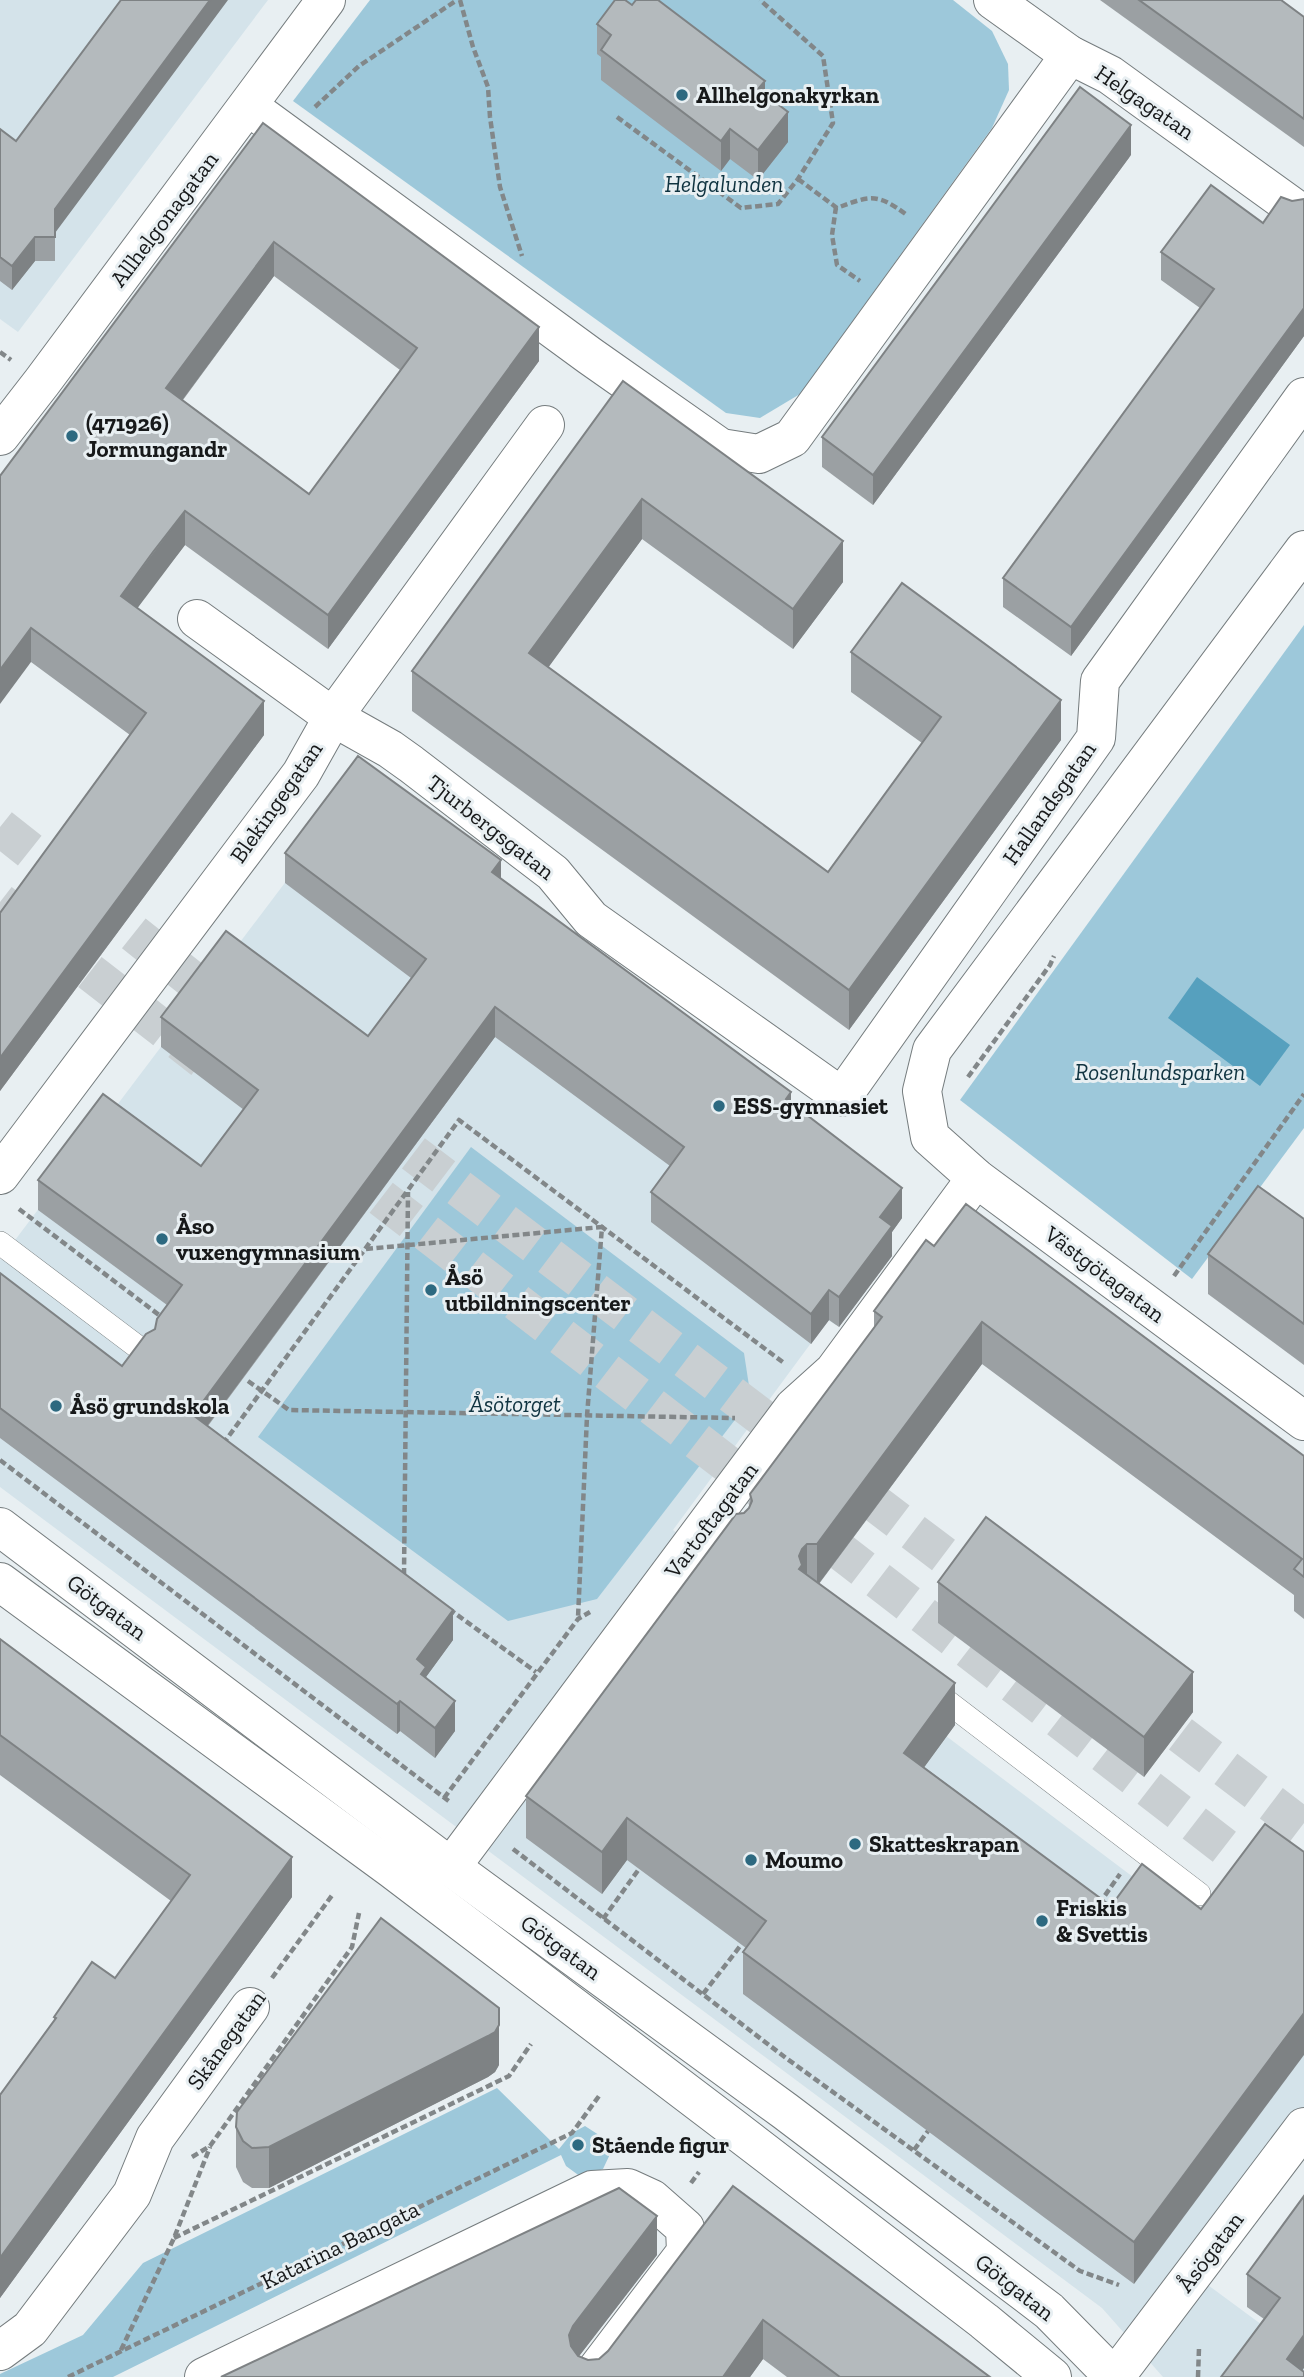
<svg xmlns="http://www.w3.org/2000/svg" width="1304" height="2377" viewBox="0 0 1304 2377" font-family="'Zilla Slab',serif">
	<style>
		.built { fill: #d4e3ea }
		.green { fill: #9dc8da }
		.water { fill: #56a0be }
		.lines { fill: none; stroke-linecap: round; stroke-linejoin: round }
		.trunk-tunnel { stroke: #c9cfd2; stroke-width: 38; stroke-dasharray: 38 19; stroke-linecap: butt }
		.service-casing { stroke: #757c7e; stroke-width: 24 }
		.minor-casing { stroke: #757c7e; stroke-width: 40 }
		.tertiary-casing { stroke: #757c7e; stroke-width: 40 }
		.path { stroke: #828789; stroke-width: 4.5; stroke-dasharray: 7 3.5; stroke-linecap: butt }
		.service { stroke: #fff; stroke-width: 23 }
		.minor { stroke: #fff; stroke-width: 38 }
		.tertiary { stroke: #fff; stroke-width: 38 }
		.wall { fill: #9ba0a3; fill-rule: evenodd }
		.shaded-wall { fill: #7e8284 }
		.building { fill: #b4babd; stroke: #7e8284; stroke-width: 2; fill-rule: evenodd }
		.poi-dot { fill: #2d6980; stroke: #e8eff2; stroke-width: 2.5 }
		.labels { text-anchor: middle; stroke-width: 6; stroke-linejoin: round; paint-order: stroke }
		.poi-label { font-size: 23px; font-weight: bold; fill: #17191a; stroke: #e8eff2; text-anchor: start }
		.street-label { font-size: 23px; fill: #17191a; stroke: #e8eff2 }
		.park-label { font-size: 23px; font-style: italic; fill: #0f3340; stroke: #e8eff2 }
	</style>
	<rect width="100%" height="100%" fill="#e8eff2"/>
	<g class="built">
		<path d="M0 0H268L18 332 0 319Z"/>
		<path d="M358 786 902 1218 881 1247 836 1325 828 1320 673 1530 1304 2006V2127L1193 2274 1304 2356V2377H1163L1102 2308 0 1487V1260Z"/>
	</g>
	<g class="green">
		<path d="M370 0H953L992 31 1008 64 1009 90 992 128 800 394 760 418 726 413 293 101Z"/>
		<path d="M1304 625V1128L1192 1279 960 1100Z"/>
		<path d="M471 1147 744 1353 751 1399 597 1599 508 1621 258 1437Z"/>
		<path d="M497 2088 559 2149 572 2133 585 2126 602 2137 611 2152 603 2169 581 2177 566 2166 561 2155 113 2377H0V2374L83 2335 143 2263Z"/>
	</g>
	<path class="water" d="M1197 977 1290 1045 1260 1086 1168 1018Z"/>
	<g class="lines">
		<g class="trunk-tunnel">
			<path d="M0 827 230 1010"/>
			<path d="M0 902 203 1060"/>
			<path d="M368 1119 995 1594"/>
			<path d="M336 1163 1304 1908"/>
			<path d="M1135 1700 1304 1828"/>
		</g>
		<defs>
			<g id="service">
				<path d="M0 1243 143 1351"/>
				<path d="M932 1690 1199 1894"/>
			</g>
			<g id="minor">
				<path d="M993 0 1070 55 1110 75 1294 208"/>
				<path d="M248 106 590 356 721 448 759 454 792 438 1070 55"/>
				<path d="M0 436 42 382 326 0"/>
				<path d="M1304 550 932 1050 922 1091 930 1137 976 1178 1304 1421"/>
				<path d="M197 619 333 717 390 749 411 764 553 873 591 919 842 1097 1096 738 1100 681 1304 397"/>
				<path d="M0 1175 301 774 333 717 545 425"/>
				<path d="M451 1867 794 1407 834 1371 976 1178"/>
				<path d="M0 2351 30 2329 132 2194 155 2138 250 2007"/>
				<path d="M204 2377 592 2190 628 2188 652 2199 685 2228 686 2252 591 2377"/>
				<path d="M1115 2377 1304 2127"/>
			</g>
			<g id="tertiary">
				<path d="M0 1527 444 1862 785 2111 1049 2311 1114 2377"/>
				<path d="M0 1582 392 1869 733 2128 984 2321 1052 2377"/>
			</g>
		</defs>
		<use href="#service" class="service-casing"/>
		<use href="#minor" class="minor-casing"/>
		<use href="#tertiary" class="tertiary-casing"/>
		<g class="path">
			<path d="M460 0 473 47 488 87 490 117 500 187 522 256"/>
			<path d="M315 107 359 66 457 0"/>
			<path d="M617 117 741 208 778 204 798 179 833 123 823 56 760 0"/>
			<path d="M798 179 837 208C871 195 877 193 907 215"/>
			<path d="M836 207 832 235 837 265 860 281"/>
			<path d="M0 352 11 360"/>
			<path d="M968 1077 1050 965 1054 956"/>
			<path d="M19 1209 163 1318"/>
			<path d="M366 1249 602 1227 587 1416 578 1618"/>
			<path d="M1174 1276 1304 1094"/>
			<path d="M248 1381 289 1410 735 1418"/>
			<path d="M223 1444 459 1120 784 1363"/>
			<path d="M0 1460 450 1802"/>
			<path d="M404 1575 408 1192"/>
			<path d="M449 1609 536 1672"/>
			<path d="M444 1798 578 1619 590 1612"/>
			<path d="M513 1849 786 2058 1080 2271 1119 2285"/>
			<path d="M1099 1904 1120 1874"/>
			<path d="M603 1919 639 1869"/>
			<path d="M272 1978 333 1894"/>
			<path d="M703 1994 741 1945"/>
			<path d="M914 2150 928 2131"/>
			<path d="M192 2157 210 2146 352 1947 359 1913"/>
			<path d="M691 2183 699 2172"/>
			<path d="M174 2238 509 2076 531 2044"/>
			<path d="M121 2350 174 2238 210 2147"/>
			<path d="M68 2377 572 2133 599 2096"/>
			<path d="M1198 2377 1199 2348"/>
		</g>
		<use href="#service" class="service"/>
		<use href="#minor" class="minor"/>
		<use href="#tertiary" class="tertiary"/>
	</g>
	<g class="wall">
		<path d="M1100 0H1281L1304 17V147Z"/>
		<path d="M597 24 765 95 788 142 758 180 730 159 721 171 601 80V57L597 54Z"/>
		<path d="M263 123 539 361 328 649 185 545 153 586 137 608 264 735 0 1091V913L130 735 31 662 0 476ZM274 276 400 370 309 494 183 400Z"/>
		<path d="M0 129 55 233V261H35L12 290 0 281Z"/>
		<path d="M1131 155 873 505 822 467V437Z"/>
		<path d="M1304 199V336L1071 656 1003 607V578L1200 308 1161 280V252L1263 223 1292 201Z"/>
		<path d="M623 381 843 582 793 649 642 539 548 667 828 872 922 743 851 692V652L1061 740 849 1030 412 711V671Z"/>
		<path d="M285 853 501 879 791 1103 902 1218 892 1232V1256L839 1327 829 1320 811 1344 651 1222V1192L670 1166 495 1037 208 1426 453 1640 426 1677 455 1731 435 1758 400 1731 397 1734 0 1438V1273L122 1366 155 1329 167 1305 38 1210V1180L201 1166 244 1110 161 1047V1017L368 1036 411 978 285 883Z"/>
		<path d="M1304 1219V1365L1208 1294V1254Z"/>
		<path d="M934 1246 1304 1456V1619L1294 1611V1595L982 1364 819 1584 955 1725 924 1767 1111 1906 1142 1864 1134 2284 743 1994V1952L746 1948 627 1860 602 1894 526 1838V1796L749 1508 750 1494 874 1328V1311Z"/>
		<path d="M938 1582 1193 1712 1144 1777 938 1623Z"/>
		<path d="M0 1639 292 1897 0 2298V2095L54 2021V2017L115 1978 171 1901 0 1775Z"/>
		<path d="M499 2065 495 2072 488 2077 269 2188H252L243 2182 236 2167V2127Z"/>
		<path d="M733 2186 990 2377H787L763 2359 750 2377H221L657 2255 579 2356 588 2360 599 2359 608 2351Z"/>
		<path d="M1304 2196 1302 2371 1304 2377 1264 2319 1247 2307V2274Z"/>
	</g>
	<g class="shaded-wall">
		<path d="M210 0H228L55 233V261V209Z"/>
		<path d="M765 81V111L758 89Z"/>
		<path d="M788 112V142L758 180V150Z"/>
		<path d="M1131 125V155L873 505V475Z"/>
		<path d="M730 129V159L721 171V141Z"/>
		<path d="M35 237V261L12 290V266Z"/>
		<path d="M274 242V276L166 422V388Z"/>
		<path d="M1304 308V336L1071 656V627Z"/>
		<path d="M539 327V361L328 649V615Z"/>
		<path d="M642 499V539L529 694V653Z"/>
		<path d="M185 511V545L121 630V596Z"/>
		<path d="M843 541V582L793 649V609Z"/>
		<path d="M31 628V662L0 704V670Z"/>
		<path d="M1061 700V740L849 1030V990Z"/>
		<path d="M264 701V735L0 1091V1058Z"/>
		<path d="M501 860V890L492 872Z"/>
		<path d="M495 1007V1037L193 1445V1415Z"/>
		<path d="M791 1092V1122L786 1099Z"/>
		<path d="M902 1188V1218L892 1232V1256L839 1327V1297L880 1217Z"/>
		<path d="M829 1290V1320L811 1344V1314Z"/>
		<path d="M982 1322V1364L817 1586V1544Z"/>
		<path d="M807 1544V1586L799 1611V1556L802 1549Z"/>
		<path d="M453 1610V1640L426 1677V1697L417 1659Z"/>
		<path d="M1193 1672V1712L1144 1777V1737Z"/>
		<path d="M955 1683V1725L904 1795V1753Z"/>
		<path d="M400 1701V1731L397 1734V1704Z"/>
		<path d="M455 1701V1731L435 1758V1728Z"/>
		<path d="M627 1818V1860L602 1894V1852Z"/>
		<path d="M292 1857V1897L0 2298V2258Z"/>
		<path d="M1304 2013V2055L1134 2284V2242Z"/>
		<path d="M499 2025V2065L495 2072 488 2077 269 2188V2147Z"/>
		<path d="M657 2216V2255L573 2364 569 2335 573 2326Z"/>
		<path d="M763 2320V2359L750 2377H723Z"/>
		<path d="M1304 2335V2368L1298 2377 1287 2359Z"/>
	</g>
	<g class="building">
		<path d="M121 0H210L55 209V237H35L12 266 0 257V129L16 141Z"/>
		<path d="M615 0H625L632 5 636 0H658L765 81 758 89 788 112 758 150 730 129 721 141 601 50 611 35 597 24Z"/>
		<path d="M1139 0H1281L1304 17V119Z"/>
		<path d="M1080 87 1131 125 873 475 822 437Z"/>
		<path d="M263 123 539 327 328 615 185 511 153 552 121 596 264 701 0 1058V913L146 713 31 628 0 670V476ZM274 242 417 348 309 494 166 388Z"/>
		<path d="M1211 185 1263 223 1281 197 1292 201 1304 199V308L1071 627 1003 578 1214 289 1161 252Z"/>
		<path d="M623 381 843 541 793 609 642 499 529 653 828 872 941 717 851 652 902 583 1061 700 849 990 412 671Z"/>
		<path d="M358 756 501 860 492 872 791 1092 786 1099 902 1188 880 1217 892 1226 839 1297 829 1290 811 1314 651 1192 684 1147 495 1007 193 1415 453 1610 417 1659 426 1667 421 1674 455 1701 435 1728 400 1701 397 1704 0 1408V1273L122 1366 146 1334 155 1329 157 1319 182 1285 38 1180 103 1094 201 1166 258 1090 161 1017 226 931 368 1036 426 959 285 853Z"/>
		<path d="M1258 1186 1304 1219V1324L1208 1254Z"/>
		<path d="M966 1204 1304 1456V1577L1294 1569 1302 1559 982 1322 817 1544H807L802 1549 799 1556 802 1565 799 1569 955 1683 904 1753 1111 1906 1142 1864 1201 1909 1265 1824 1304 1852V2013L1134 2242 743 1952 766 1921 627 1818 602 1852 526 1796 736 1514 744 1513 749 1508 752 1501 750 1494 882 1317 874 1311 926 1240 934 1246Z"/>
		<path d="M986 1517 1193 1672 1144 1737 938 1582Z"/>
		<path d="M0 1639 292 1857 0 2258V2095L56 2018 54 2017 92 1962 115 1978 190 1875 0 1735Z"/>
		<path d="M381 1918 499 2008V2025L495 2032 488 2036 269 2147 252 2148 243 2141 236 2127 237 2112Z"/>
		<path d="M733 2186 990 2377H840L763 2320 723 2377H221L619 2188 657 2216 573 2326 569 2335 571 2346 578 2356 588 2360 599 2359 608 2351Z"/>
		<path d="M1304 2196V2335L1287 2359 1304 2372V2377H1221L1280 2298 1247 2274Z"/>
	</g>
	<g class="poi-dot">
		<circle cx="682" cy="95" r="7"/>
		<circle cx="72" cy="436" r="7"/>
		<circle cx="719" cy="1106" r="7"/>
		<circle cx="162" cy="1239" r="7"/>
		<circle cx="431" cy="1290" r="7"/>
		<circle cx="56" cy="1406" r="7"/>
		<circle cx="855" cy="1844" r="7"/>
		<circle cx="751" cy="1860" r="7"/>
		<circle cx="1042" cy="1921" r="7"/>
		<circle cx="578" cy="2145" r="7"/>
	</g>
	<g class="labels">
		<g class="poi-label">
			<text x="696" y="103">Allhelgonakyrkan</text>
			<text x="86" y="431">(471926)<tspan x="86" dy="26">Jormungandr</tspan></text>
			<text x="733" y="1114">ESS-gymnasiet</text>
			<text x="176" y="1234">Åso<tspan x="176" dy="26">vuxengymnasium</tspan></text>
			<text x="445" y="1285">Åsö<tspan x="445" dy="26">utbildningscenter</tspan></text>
			<text x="70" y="1414">Åsö grundskola</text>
			<text x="869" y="1852">Skatteskrapan</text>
			<text x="765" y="1868">Moumo</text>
			<text x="1056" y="1916">Friskis<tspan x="1056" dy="26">&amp; Svettis</tspan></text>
			<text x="592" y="2153">Stående figur</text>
		</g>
		<g class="street-label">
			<text transform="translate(1145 102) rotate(34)" y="8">Helgagatan</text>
			<text transform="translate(164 219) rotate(-53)" y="8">Allhelgonagatan</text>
			<text transform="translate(276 802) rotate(-55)" y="8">Blekingegatan</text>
			<text transform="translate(1049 803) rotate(-55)" y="8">Hallandsgatan</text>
			<text transform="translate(491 827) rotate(38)" y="8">Tjurbergsgatan</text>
			<text transform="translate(1105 1274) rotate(37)" y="8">Västgötagatan</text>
			<text transform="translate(711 1520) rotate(-53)" y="8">Vartoftagatan</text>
			<text transform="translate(107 1607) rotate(37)" y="8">Götgatan</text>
			<text transform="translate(561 1947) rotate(36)" y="8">Götgatan</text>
			<text transform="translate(226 2040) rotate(-54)" y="8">Skånegatan</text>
			<text transform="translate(340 2245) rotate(-26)" y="8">Katarina Bangata</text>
			<text transform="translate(1210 2252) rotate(-53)" y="8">Åsögatan</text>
			<text transform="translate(1015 2287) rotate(38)" y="8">Götgatan</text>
		</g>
		<g class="park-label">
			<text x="724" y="192">Helgalunden</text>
			<text x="1160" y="1080">Rosenlundsparken</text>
			<text x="515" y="1412">Åsötorget</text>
		</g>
	</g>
</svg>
